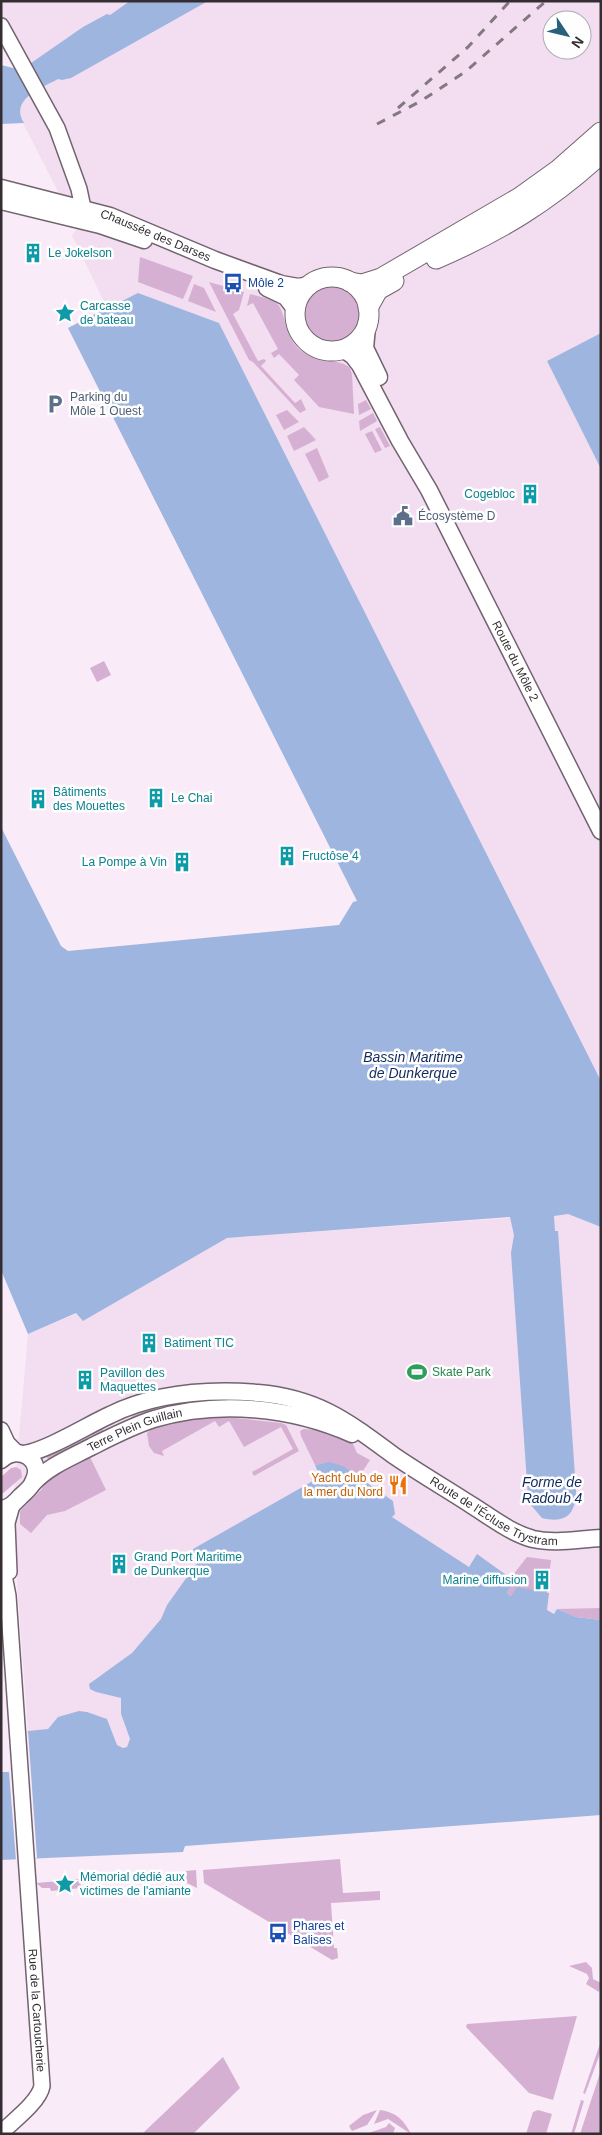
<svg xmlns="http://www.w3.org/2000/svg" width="602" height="2135" viewBox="0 0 602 2135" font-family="Arial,sans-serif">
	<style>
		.built { fill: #f3ddf0; fill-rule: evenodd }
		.green { fill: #d6b0d2 }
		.water { fill: #9eb5df }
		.pier { fill: #faebf8 }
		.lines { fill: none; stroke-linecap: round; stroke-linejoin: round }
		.tertiary-casing { stroke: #71646f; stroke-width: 18 }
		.secondary-casing { stroke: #71646f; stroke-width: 19 }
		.primary-casing { stroke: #71646f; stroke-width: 21 }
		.tertiary { stroke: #fff; stroke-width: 15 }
		.secondary { stroke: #fff; stroke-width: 16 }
		.primary { stroke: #fff; stroke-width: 19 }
		.rail { stroke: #817880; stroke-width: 3; stroke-dasharray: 9 9; stroke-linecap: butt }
		.labels { text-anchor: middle; stroke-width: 5; stroke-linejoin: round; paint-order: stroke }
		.street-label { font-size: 12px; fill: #342e33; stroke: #fefefe }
		.culture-label { font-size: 12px; fill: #0d838f; stroke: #fefefe; text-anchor: start }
		.transit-label { font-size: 12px; fill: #164399; stroke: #fefefe; text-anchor: start }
		.service-label { font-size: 12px; fill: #4e5e75; stroke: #fefefe; text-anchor: start }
		.leisure-label { font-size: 12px; fill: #27864d; stroke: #fefefe; text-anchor: start }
		.food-label { font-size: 12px; fill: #c56008; stroke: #fefefe; text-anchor: end }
		.water-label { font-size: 14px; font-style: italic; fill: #102a5c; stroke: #fefefe }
	</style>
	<rect width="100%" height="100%" fill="#faebf8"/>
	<g class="built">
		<path d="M1 1H601V333L547 361 601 469V1081L219 323 107 308 72 235 77 229 21 119 19 110 21 103 32 94 1 47ZM552 20H582V50H552Z"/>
		<path d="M568 1214 601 1227V1620L554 1614 546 1610 549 1593 517 1587 509 1577 478 1555 469 1567 392 1517 394 1505 393 1501 343 1466 321 1477 194 1549 198 1563 167 1605 161 1619 132 1653 113 1669 94 1679 96 1692 121 1698V1714L130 1740 127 1747 123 1748 117 1745 107 1719 87 1712 58 1717 48 1729 28 1731 12 1515 28 1334 77 1313 83 1321 227 1238Z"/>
	</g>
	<g class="green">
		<path d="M140 257 193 276 183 299 138 282Z"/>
		<path d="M209 282 244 292 239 310 233 314 258 361 264 359 266 361 261 366 295 403 301 399 306 410 300 413 253 362 249 360Z"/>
		<path d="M194 284 204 288 216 312 188 301Z"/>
		<circle cx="333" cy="314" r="30"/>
		<path d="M250 294C258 296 268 298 276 303 287 310 282 338 303 352 320 364 340 358 350 368L352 374 354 414 319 407 294 380 299 375 279 354 274 358 271 353 278 349 253 303 247 306Z"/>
		<path d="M366 400 371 409 359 415 358 404Z"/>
		<path d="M287 410 299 422 284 430 276 415Z"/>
		<path d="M373 413 377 421 360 431 359 421Z"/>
		<path d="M304 427 316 440 294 451 287 436Z"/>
		<path d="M380 427 390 446 385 448 375 429Z"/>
		<path d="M372 431 382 450 375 453 365 434Z"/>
		<path d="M317 448 329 477 319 482 305 454Z"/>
		<path d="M104 661 111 675 97 682 90 668Z"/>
		<path d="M170 1399 232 1400 231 1402 133 1420 131 1412Z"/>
		<path d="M227 1417 281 1423 286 1425 299 1451 254 1476 252 1472 293 1449 281 1427 244 1447 229 1421 219 1427 215 1421 162 1451 164 1456 154 1453 149 1446 147 1433C161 1419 206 1418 227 1417Z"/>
		<path d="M100 1423 106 1436 50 1464 44 1450Z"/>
		<path d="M304 1429 320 1430 347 1441 353 1444 357 1453 370 1460 359 1477C342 1466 335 1460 315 1465L301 1436 300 1431Z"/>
		<path d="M90 1457 106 1490 65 1511 47 1515 31 1533 20 1524V1511L41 1490 47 1479Z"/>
		<path d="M16 1467 21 1470 22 1477 1 1495V1477L11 1468Z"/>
		<path d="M527 1557 551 1560 547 1593 511 1596 507 1593 512 1584 509 1577 512 1579 514 1577 512 1576Z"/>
		<path d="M601 1608V1620L576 1617 557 1609Z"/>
		<path d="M340 1859 343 1893 380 1891V1900L331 1903 334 1948H337L338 1958 332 1960 204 1883 203 1870Z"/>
		<path d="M196 1870 197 1888 187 1883 186 1871Z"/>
		<path d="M80 1879 81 1888 51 1891 50 1888H42L36 1883 59 1881 63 1885 64 1889 69 1888V1880Z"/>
		<path d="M586 1962 592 1968 593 1979 601 1983 599 1992 586 1984 589 1978 587 1974 569 1966Z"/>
		<path d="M577 2016 553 2100 529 2093 466 2027 467 2024Z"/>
		<path d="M601 2041V2051L585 2094 583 2093Z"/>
		<path d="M223 2057 240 2088 193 2134H142Z"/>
		<path d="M601 2070V2134H580Z"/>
		<path d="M581 2100 584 2101 574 2134H571Z"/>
		<path d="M377 2110 367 2125 352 2131 349 2126 363 2115Z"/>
		<path d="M380 2110C396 2112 404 2120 411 2134L388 2119 374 2124Z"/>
		<path d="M538 2110 552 2114 546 2134H526L533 2112Z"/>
		<path d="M389 2123 395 2128 393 2134H366L386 2127Z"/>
	</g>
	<g class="water">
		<path d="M130 1H208L71 78 62 80 58 79C42 88 9 99 24 123L1 124V65L21 70 83 27 107 14 110 15Z"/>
		<path d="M138 293 219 323 601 1081V1227L568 1214 554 1216 555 1231H558L576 1490C576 1514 566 1524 542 1518L530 1504 528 1497 511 1253 514 1235 510 1217 227 1238 83 1321 76 1313 28 1334 1 1270V827L61 946 68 951 339 925 353 902 357 901 68 328 99 312 102 308H108Z"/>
		<path d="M601 333V469L547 361Z"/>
		<path d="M329 1462 343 1466 393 1501 395 1514 392 1517 469 1567 477 1554 509 1577 512 1584 507 1593 511 1596 517 1587 549 1593 547 1610 554 1614 557 1609 576 1617 601 1620V1815L185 1846 183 1852 1 1860V1772H9L28 1731 48 1729 58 1717 79 1711 87 1712 107 1719 117 1745 123 1748 127 1747 130 1739 121 1714V1698L96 1692 90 1689 89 1684 132 1653 161 1619 167 1605 197 1563 193 1549 320 1477 315 1465Z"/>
	</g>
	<path class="pier" d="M28 1731 37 1858 16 1860 9 1772Z"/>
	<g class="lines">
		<defs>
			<g id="tertiary">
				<path d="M1 26 57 128 79 189 83 208"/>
				<path d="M1 1430 7 1443 16 1452"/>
				<path id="s1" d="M1 1560 8 1596 42 2086C39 2102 13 2121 1 2133"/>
				<path d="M9 1572 7 1523 12 1505"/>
			</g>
			<g id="secondary">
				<path id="s2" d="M1 188 110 216 215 260 281 284 298 287 310 285"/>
				<path d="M1 201 100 225 144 240"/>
				<path d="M267 288 286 297 296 310"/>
				<path d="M367 327 365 348 379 377"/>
				<path id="s3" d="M343 349 353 356 360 365 400 441 429 490 601 831"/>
				<path id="s4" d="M24 1454C48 1450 86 1426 110 1415 155 1393 208 1389 258 1393 317 1398 347 1421 393 1455 419 1473 447 1489 473 1506 492 1518 511 1533 533 1539 555 1544 579 1539 601 1538"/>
				<path d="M1 1460C19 1443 45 1461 33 1482 31 1488 25 1492 20 1497 14 1503 10 1508 1 1509"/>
				<path id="s5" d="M33 1483C49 1466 70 1458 91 1447 111 1437 132 1426 154 1419 218 1400 291 1407 352 1434"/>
			</g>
			<g id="primary">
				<path d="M436 259C499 232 550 201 601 154"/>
				<circle cx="332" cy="314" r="37"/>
				<path d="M350 282 362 284 381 278 520 197 559 169 601 132"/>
				<path d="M368 308 378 290 394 281"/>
			</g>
		</defs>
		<use href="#tertiary" class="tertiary-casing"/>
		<use href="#secondary" class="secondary-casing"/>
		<use href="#primary" class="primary-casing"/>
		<use href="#tertiary" class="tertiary"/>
		<use href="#secondary" class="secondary"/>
		<use href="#primary" class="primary"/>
		<g class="rail">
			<path d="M398 108 468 47 510 1"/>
			<path d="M377 124 421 101 465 72 546 1"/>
		</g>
	</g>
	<defs>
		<symbol id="building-bare" viewBox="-9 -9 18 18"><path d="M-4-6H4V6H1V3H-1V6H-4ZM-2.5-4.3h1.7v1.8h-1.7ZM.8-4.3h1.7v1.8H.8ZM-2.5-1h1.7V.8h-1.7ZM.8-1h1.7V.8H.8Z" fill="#0f9aa8" stroke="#fefefe" stroke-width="2.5" paint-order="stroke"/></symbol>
		<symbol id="bus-bare" viewBox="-9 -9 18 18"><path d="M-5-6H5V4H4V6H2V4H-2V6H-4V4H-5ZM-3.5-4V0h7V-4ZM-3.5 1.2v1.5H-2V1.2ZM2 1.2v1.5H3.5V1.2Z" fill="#1a4fb4" stroke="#fefefe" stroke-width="2.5" paint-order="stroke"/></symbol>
		<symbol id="sight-bare" viewBox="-9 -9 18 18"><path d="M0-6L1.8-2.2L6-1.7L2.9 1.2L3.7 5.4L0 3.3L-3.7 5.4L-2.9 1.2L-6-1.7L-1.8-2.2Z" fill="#0f9aa8" stroke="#fefefe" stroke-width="2.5" paint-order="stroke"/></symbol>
		<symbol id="parking-bare" viewBox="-9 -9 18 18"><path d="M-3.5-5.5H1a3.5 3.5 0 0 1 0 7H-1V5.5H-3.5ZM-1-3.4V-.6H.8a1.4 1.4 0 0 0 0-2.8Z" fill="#5c6f8a" stroke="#fefefe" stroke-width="2.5" paint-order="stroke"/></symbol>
		<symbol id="civic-bare" viewBox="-9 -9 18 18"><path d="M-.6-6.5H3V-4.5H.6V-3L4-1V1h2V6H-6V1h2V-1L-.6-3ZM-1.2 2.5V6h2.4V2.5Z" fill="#5c6f8a" stroke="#fefefe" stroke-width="2.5" paint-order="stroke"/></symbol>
		<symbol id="stadium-bare" viewBox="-9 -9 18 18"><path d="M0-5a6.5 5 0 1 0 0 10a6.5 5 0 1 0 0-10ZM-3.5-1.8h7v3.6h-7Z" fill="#2e9e5b" stroke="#fefefe" stroke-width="2.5" paint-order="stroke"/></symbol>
		<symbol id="restaurant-bare" viewBox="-9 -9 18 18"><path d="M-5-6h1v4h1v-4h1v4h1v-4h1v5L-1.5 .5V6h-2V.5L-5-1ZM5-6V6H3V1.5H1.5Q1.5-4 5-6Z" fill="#e8710a" stroke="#fefefe" stroke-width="2.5" paint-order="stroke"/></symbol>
	</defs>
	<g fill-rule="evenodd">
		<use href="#building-bare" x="19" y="239" width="28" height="28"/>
		<use href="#bus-bare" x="219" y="269" width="28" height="28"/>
		<use href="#sight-bare" x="51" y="299" width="28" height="28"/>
		<use href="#parking-bare" x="41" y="390" width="28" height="28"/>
		<use href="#building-bare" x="516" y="480" width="28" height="28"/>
		<use href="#civic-bare" x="389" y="502" width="28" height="28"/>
		<use href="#building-bare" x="142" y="784" width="28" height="28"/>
		<use href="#building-bare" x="24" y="785" width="28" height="28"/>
		<use href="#building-bare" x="273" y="842" width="28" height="28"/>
		<use href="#building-bare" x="168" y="848" width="28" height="28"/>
		<use href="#building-bare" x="135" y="1329" width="28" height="28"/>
		<use href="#stadium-bare" x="403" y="1358" width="28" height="28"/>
		<use href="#building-bare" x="71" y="1366" width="28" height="28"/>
		<use href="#restaurant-bare" x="384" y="1471" width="28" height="28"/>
		<use href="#building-bare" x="105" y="1550" width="28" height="28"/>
		<use href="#building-bare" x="528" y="1566" width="28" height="28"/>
		<use href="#sight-bare" x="51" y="1870" width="28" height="28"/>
		<use href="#bus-bare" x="264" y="1919" width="28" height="28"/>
	</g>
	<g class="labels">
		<g class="street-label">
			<text dy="4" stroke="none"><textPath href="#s2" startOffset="162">Chaussée des Darses</textPath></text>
			<text dy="4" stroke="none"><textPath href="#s3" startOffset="358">Route du Môle 2</textPath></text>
			<text dy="4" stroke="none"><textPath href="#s5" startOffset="116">Terre Plein Guillain</textPath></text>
			<text dy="4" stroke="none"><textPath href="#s4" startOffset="514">Route de l'Écluse Trystram</textPath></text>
			<text dy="4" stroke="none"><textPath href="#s1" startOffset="452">Rue de la Cartoucherie</textPath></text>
		</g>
		<g class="culture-label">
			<text x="48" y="257">Le Jokelson</text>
			<text x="80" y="310">Carcasse<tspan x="80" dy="14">de bateau</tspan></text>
			<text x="515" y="498" text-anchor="end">Cogebloc</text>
			<text x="53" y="796">Bâtiments<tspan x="53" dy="14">des Mouettes</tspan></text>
			<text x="171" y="802">Le Chai</text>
			<text x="302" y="860">Fructôse 4</text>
			<text x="167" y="866" text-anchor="end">La Pompe à Vin</text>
			<text x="164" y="1347">Batiment TIC</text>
			<text x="100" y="1377">Pavillon des<tspan x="100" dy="14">Maquettes</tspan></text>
			<text x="134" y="1561">Grand Port Maritime<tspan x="134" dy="14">de Dunkerque</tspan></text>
			<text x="527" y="1584" text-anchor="end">Marine diffusion</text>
			<text x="80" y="1881">Mémorial dédié aux<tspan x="80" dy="14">victimes de l'amiante</tspan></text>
		</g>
		<g class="transit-label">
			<text x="248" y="287">Môle 2</text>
			<text x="293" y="1930">Phares et<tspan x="293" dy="14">Balises</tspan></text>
		</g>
		<g class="service-label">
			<text x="70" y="401">Parking du<tspan x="70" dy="14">Môle 1 Ouest</tspan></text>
			<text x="418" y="520">Écosystème D</text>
		</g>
		<g class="leisure-label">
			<text x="432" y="1376">Skate Park</text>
		</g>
		<g class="food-label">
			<text x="383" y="1482">Yacht club de<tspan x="383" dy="14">la mer du Nord</tspan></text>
		</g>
		<g class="water-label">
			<text x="413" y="1062">Bassin Maritime<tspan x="413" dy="16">de Dunkerque</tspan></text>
			<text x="552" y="1487">Forme de<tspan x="552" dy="16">Radoub 4</tspan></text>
		</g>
	</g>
	<rect width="602" height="2135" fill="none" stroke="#342e33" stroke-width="5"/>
	<g transform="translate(567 35) rotate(125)"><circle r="24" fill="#fefefe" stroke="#adabad"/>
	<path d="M0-4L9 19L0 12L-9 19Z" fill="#29617b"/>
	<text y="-8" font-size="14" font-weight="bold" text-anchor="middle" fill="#342e33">N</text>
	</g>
</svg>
